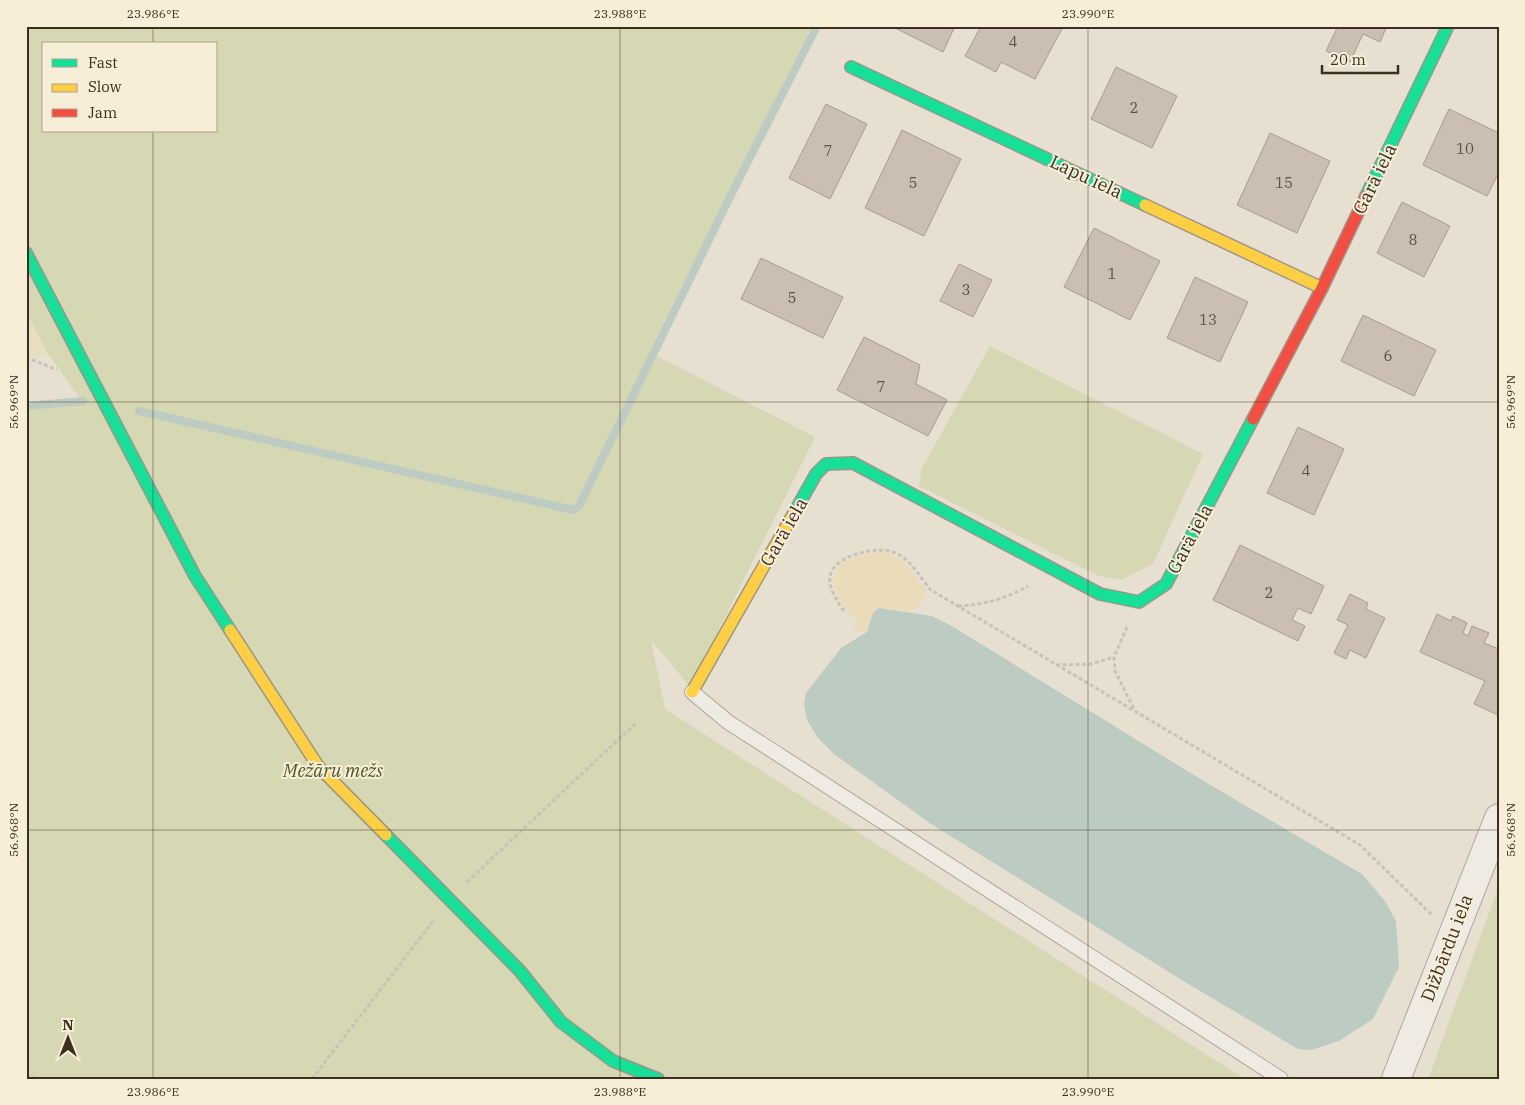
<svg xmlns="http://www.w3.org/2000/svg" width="1525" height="1105" viewBox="0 0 1525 1105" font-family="'IBM Plex Serif',serif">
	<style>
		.farmland { fill: #e6dfc2 }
		.green { fill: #d6d7b3; fill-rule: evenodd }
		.sand { fill: #eadcb9 }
		.water { fill: #bcccc2 }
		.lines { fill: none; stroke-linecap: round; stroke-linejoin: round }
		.stream { stroke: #bcccc2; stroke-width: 8 }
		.building { fill: #cbbfb2; stroke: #a89c90 }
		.lane-casing { stroke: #ada599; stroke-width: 16 }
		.street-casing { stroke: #ada599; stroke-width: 30 }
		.fast-casing { stroke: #9c958a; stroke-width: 14 }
		.slow-casing { stroke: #9c958a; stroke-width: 14 }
		.jam-casing { stroke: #9c958a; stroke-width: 14 }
		.path { stroke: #c8c2b9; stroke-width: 3; stroke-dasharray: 4 2.5; stroke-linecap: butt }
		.lane { stroke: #efebe3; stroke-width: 14 }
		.street { stroke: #efebe3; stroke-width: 28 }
		.fast { stroke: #16e098; stroke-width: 11 }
		.slow { stroke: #ffcf43; stroke-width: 11 }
		.jam { stroke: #f24e42; stroke-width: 11 }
		.ticks { fill: none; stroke: #3d2e20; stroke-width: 1; stroke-opacity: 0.45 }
		.labels { text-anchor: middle; stroke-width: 4; stroke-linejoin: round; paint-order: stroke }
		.number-label { font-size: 15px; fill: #605244 }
		.street-label { font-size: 18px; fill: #3d2e20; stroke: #f7eed8 }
		.park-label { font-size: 18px; font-style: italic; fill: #4d5a26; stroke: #f7eed8 }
		.neatline { fill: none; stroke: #3d2e20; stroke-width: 2 }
		.ticks-label { font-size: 12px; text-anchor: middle; fill: #3d2e20 }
	</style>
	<rect width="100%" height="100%" fill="#e7e0d1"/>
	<path class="farmland" d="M26 312 48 354 26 359Z"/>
	<g class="green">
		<path d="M26 26H813L651 353 815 437 690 687 651 640 665 709 1245 1079H26V406L82 401 48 354 26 312ZM44 44H216V131H44Z"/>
		<path d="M990 346 1203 454 1153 564 1121 580 1099 576 919 486 922 468Z"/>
		<path d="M1499 886V1079H1428Z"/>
	</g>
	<path class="sand" d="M881 551C908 557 911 573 927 592L913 612 888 608 873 613 867 632 854 631 858 620C855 615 850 615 847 610 842 606 839 599 837 593 821 562 859 556 881 551Z"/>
	<path class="water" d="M879 608 932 616 950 625 1202 780 1362 874 1385 901 1396 921 1399 967 1373 1019 1339 1041 1311 1050 1298 1049 1185 982 931 824 834 754 818 738 807 720 804 704 806 693 841 648 867 632 873 613Z"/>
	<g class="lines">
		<g class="stream">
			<path d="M26 406 83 401"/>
			<path d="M139 411 573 510 579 506 732 193 817 26"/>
		</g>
	</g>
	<g class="building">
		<path d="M891 26H955L943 52Z"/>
		<path d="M981 26H1057L1062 29 1035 79 1001 62 996 72 965 56Z"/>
		<path d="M1338 26H1387L1380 42 1363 34 1350 62 1326 51Z"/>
		<path d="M1116 67 1177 96 1152 148 1091 119Z"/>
		<path d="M826 104 867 124 830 199 789 178Z"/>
		<path d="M1449 109 1499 133V172L1487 196 1423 165Z"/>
		<path d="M902 130 961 159 924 236 865 208Z"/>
		<path d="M1270 133 1330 161 1297 233 1237 205Z"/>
		<path d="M1402 202 1450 226 1424 277 1377 253Z"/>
		<path d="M1094 228 1160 261 1130 320 1064 287Z"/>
		<path d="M761 258 843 297 823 338 741 299Z"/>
		<path d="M959 264 992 280 973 317 940 301Z"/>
		<path d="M1195 277 1248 302 1220 362 1167 338Z"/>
		<path d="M1363 315 1436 350 1414 396 1341 361Z"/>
		<path d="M864 337 920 365 916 384 947 400 928 436 837 390Z"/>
		<path d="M1298 427 1344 449 1314 515 1267 493Z"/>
		<path d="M1240 545 1324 586 1311 614 1298 608 1292 620 1305 626 1298 641 1213 600Z"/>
		<path d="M1350 594 1368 603 1366 609 1385 618 1366 658 1350 650 1346 659 1334 653 1348 625 1337 620Z"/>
		<path d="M1437 614 1451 621 1453 616 1467 623 1463 633 1468 636 1472 626 1489 633 1484 643 1499 649 1498 715 1474 704 1485 681 1420 652Z"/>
	</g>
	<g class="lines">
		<defs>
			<path id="lane" d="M692 692 728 722 1281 1079"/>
			<path id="street" d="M1396 1079 1499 818"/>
			<g id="fast">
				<path d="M851 67 1145 205"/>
				<path d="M1366 196 1448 26"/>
				<path d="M26 253 195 576 230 630"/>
				<path d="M794 513 816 474 826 464 853 463 1100 594 1139 602 1166 584 1253 419"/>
				<path d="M386 835 520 971 561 1022 613 1061 658 1079"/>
			</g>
			<g id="slow">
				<path d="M1145 205 1322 288"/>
				<path d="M230 630 318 766 386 835"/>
				<path d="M692 692 794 513"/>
			</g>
			<path id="jam" d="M1253 419 1322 288 1366 196"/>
		</defs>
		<use href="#lane" class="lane-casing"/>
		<use href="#street" class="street-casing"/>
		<use href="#fast" class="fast-casing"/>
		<use href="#slow" class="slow-casing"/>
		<use href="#jam" class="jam-casing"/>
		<g class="path">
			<path d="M26 357 57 370"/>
			<path d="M958 606C982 605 1006 599 1028 586"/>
			<path d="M844 611C837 601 828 588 830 576 834 555 877 546 893 552 910 557 920 578 931 590L1360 845 1432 915"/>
			<path d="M1127 627 1114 657 1115 671 1135 711"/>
			<path d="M1056 665 1091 664 1114 657"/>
			<path d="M467 882 637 722"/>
			<path d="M26 1077 50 1079"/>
			<path d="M312 1079 434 920"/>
		</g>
		<use href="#lane" class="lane"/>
		<use href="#street" class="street"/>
		<use href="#fast" class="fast"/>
		<use href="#slow" class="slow"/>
		<use href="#jam" class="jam"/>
	</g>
	<path class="ticks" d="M153 26V44M620 26V1079M1088 26V1079M153 131V1079M26 402H1499M26 830H1499"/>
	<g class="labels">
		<g class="number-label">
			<text x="1013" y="47">4</text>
			<text x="1134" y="113">2</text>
			<text x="1465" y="154">10</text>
			<text x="828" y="156">7</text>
			<text x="913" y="188">5</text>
			<text x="1284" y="188">15</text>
			<text x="1413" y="245">8</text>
			<text x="1112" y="279">1</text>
			<text x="966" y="295">3</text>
			<text x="792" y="303">5</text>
			<text x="1208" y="325">13</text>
			<text x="1388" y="361">6</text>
			<text x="881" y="392">7</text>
			<text x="1306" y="476">4</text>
			<text x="1269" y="598">2</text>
		</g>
		<g class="street-label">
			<text transform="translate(1086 177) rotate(25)" y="6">Lapu iela</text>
			<text transform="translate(1375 179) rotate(-64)" y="6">Garā iela</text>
			<text transform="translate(784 532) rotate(-60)" y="6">Garā iela</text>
			<text transform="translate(1190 539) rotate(-62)" y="6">Garā iela</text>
			<text transform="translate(1447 948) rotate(-69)" y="6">Dižbārdu iela</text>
		</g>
		<g class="park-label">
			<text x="333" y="777">Mežāru mežs</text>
		</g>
	</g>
	<rect width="1525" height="1105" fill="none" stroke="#f7eed8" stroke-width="55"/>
	<rect x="42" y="42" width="175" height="90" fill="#f7eed8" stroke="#ada18e"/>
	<rect x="52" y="59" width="25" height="8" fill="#16e098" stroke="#ada18e"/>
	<text x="88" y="68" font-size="15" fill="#3d2e20">Fast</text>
	<rect x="52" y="84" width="25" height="8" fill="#ffcf43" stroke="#ada18e"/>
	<text x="88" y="92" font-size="15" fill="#3d2e20">Slow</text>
	<rect x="52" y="109" width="25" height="8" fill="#f24e42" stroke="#ada18e"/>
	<text x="88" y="118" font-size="15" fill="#3d2e20">Jam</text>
	<g transform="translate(68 1038)" stroke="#f7eed8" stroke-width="4" paint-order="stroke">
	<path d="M0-4L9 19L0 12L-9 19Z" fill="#3d2e20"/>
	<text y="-8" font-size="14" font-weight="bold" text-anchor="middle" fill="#3d2e20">N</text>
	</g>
	<path d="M1322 65v8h76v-8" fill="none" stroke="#3d2e20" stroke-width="2.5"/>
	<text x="1330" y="65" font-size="15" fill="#3d2e20" stroke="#f7eed8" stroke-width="4" paint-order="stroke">20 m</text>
	<rect x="28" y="28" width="1470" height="1050" class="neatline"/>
	<g class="ticks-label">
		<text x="153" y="18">23.986°E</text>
		<text x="620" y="18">23.988°E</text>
		<text x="1088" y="18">23.990°E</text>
		<text transform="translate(14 402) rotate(-90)" y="4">56.969°N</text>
		<text transform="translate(1511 402) rotate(-90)" y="4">56.969°N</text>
		<text transform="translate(14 830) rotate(-90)" y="4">56.968°N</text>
		<text transform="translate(1511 830) rotate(-90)" y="4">56.968°N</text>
		<text x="153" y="1096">23.986°E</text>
		<text x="620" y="1096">23.988°E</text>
		<text x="1088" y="1096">23.990°E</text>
	</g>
</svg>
